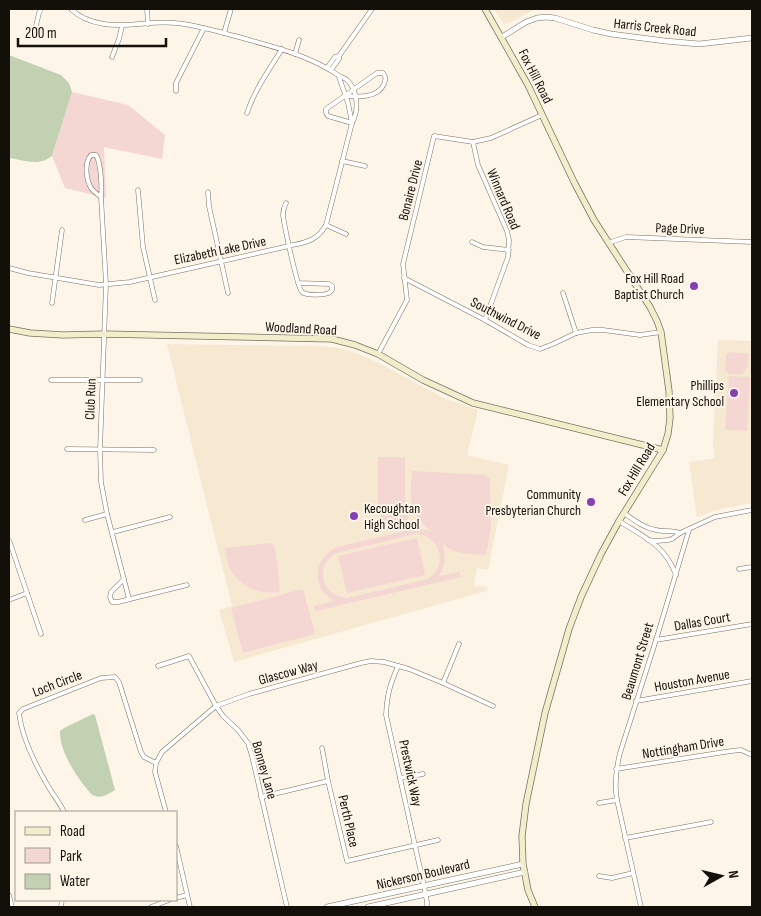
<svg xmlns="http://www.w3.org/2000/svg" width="761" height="916" viewBox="0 0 761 916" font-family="'Sofia Sans Condensed',sans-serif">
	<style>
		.built { fill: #f7e8d2 }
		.green { fill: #f4d6d2; fill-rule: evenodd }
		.water { fill: #c3d1b3 }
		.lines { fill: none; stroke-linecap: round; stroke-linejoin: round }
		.minor-casing { stroke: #797062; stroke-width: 5 }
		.tertiary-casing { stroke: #797062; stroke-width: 6 }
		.secondary-casing { stroke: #797062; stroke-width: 7 }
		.minor { stroke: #fff; stroke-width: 4 }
		.tertiary { stroke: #fff; stroke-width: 5 }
		.secondary { stroke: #f2eecc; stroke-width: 5.5 }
		.poi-dot { fill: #853fb2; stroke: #fdf5e8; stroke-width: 2 }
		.labels { text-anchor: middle; stroke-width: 4; stroke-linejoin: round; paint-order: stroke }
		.street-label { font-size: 14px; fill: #13100a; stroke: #fdf5e8 }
		.poi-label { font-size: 14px; fill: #13100a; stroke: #fdf5e8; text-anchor: end }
	</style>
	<rect width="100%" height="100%" fill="#fdf5e8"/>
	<g class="built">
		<path d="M494 9H537L504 25Z"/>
		<path d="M718 340 752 341V503L720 509 697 517 689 462 715 458 713 444Z"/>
		<path d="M167 344 318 346 339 348 353 352 373 360 444 398 478 410 467 455 509 465 488 570 477 568 474 586 488 587 486 591 234 662 219 610 232 606Z"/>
	</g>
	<g class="green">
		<path d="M72 92 128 105 165 135 162 159 104 147 106 198 65 188 52 156Z"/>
		<path d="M730 352 749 354 747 368 742 374H732L725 372 726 355Z"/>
		<path d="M729 376 750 377 747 431 725 429Z"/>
		<path d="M378 457H405V510H408V525H381V513L378 512Z"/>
		<path d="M412 471 486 475 490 480 491 528 486 555C469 554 454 555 442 543 446 555 446 565 439 576L459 572 461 577 315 611 314 606 335 601C310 588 313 558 337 547L410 530 421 529 431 532C427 527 422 523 418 518 408 506 411 485 412 471ZM416 534C441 536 449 565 428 579L347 598C321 596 314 567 336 553Z"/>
		<path d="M417 538 425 575 347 593 338 556Z"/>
		<path d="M271 543 275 546 280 592C260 595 239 587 230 568 227 562 226 554 225 548Z"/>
		<path d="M303 589 315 634 243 653 231 608Z"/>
	</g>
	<g class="water">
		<path d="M9 55 61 75 69 83 72 92 52 156C38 167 24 160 9 158Z"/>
		<path d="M93 714 95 715 115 790C107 795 99 800 91 794 78 779 59 752 60 731L64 728Z"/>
	</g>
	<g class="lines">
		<defs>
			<g id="minor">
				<path d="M147 9 148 24"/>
				<path d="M35 30 39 13 41 9"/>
				<path d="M224 33 231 9"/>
				<path d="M295 54 299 40"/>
				<path d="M112 57 119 39 122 26"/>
				<path d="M327 68 335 57 339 56"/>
				<path d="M331 70 339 59V56L372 9"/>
				<path d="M339 77 348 103 352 123"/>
				<path d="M176 91V83L204 28"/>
				<path d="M346 96C359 97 378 98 384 84 386 79 386 77 383 73H377L326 109V113L328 116 352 123"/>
				<path d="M247 113C255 89 269 70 282 49"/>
				<path d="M473 142 478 165 507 231 509 240 508 257 485 320"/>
				<path d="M342 161 365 166"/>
				<path d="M138 190 143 247 155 300"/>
				<path d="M208 192 209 206 228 293"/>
				<path d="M101 197C97 194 93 191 91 188 86 179 84 163 91 155H96C101 163 102 187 101 197L106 284 100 450 101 482 107 514 129 599"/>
				<path d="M286 203C284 207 283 211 283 215 284 224 297 287 302 292 307 296 324 295 329 293L332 290V286L329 284 298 283"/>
				<path d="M326 225 346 234"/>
				<path d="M472 242 483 247 509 250"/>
				<path d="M608 243 626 237 752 242"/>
				<path d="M9 268 28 273 99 285 130 282 289 246C306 242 317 241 326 225L352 123C359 111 358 90 347 80 345 78 341 77 338 75 307 54 270 46 235 36 216 31 196 25 176 23 152 20 129 28 104 24 91 22 80 18 71 9"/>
				<path d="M404 278 485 320 528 345 540 349 553 344 576 333 592 330H603L640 335 661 332"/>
				<path d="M563 293 576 333"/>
				<path d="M52 303 62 230"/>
				<path d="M378 354 407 300 403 264 434 136 473 142 491 138 542 115"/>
				<path d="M51 380H140"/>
				<path d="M67 449 154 450"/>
				<path d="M624 513C634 520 644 528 656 530 664 532 672 530 680 533"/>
				<path d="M85 520 107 514"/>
				<path d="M619 521C644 537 665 545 676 575"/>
				<path d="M113 532 170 517"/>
				<path d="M9 540 41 634"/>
				<path d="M648 540 657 541 668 540 672 539 680 533 715 517 752 510"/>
				<path d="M739 569 752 567"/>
				<path d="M124 579 111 592 110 597 112 602H118L187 585"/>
				<path d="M9 600 27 593"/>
				<path d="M656 640 752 624"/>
				<path d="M158 666 189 656 216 706 223 716 238 730 248 743 252 756 287 907"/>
				<path d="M398 666C390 685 387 694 386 715L424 886 427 902V907"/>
				<path d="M443 683 459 644"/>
				<path d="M636 701 752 681"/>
				<path d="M322 748 328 781 347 861 438 840"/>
				<path d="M616 769 731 751 741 750 752 755"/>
				<path d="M400 778 423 774"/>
				<path d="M261 797 328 781"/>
				<path d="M599 803 617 800"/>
				<path d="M64 812C60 803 53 795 48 786 35 764 22 739 19 713L23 709 101 678 115 677 119 682 141 752 144 757 156 763"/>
				<path d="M166 812 155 772 156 763 162 752 216 706 249 694 361 663 371 661 384 662 409 669 443 683 493 706"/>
				<path d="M625 838 711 822"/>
				<path d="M176 846 190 907"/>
				<path d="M599 876 612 878 633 873"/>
				<path d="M9 895 12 907"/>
				<path d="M176 898 187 895"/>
				<path d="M61 907 62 900"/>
				<path d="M151 907 169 900"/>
				<path d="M641 907 617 800C614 783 616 769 620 753L656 640 689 530"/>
			</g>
			<g id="tertiary">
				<path d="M502 37 526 22 537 18 546 17 555 18 593 30 611 34 665 41 699 44 752 38"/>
				<path d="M327 907 523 864"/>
				<path d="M368 907 525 872"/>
			</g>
			<g id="secondary">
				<path d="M485 9 528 85 574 182 594 220 650 307 657 321 661 332 669 391 670 418 668 434 663 450 619 521 601 554 581 597 569 629 545 713 526 804 522 836 523 864 528 890 535 907"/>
				<path d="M9 329 30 333 63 335 104 334 332 339 355 345 378 354 423 380 473 403 663 450"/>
			</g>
		</defs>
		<use href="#minor" class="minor-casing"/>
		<use href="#tertiary" class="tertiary-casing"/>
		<use href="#secondary" class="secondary-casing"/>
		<use href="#minor" class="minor"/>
		<use href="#tertiary" class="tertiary"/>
		<use href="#secondary" class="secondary"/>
	</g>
	<g class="poi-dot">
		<circle cx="694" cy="286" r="5"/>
		<circle cx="734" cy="393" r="5"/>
		<circle cx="591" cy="502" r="5"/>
		<circle cx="354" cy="516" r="5"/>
	</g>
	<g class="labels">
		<g class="street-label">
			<text transform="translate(655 27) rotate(6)" y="5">Harris Creek Road</text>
			<text transform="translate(536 76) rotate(63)" y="5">Fox Hill Road</text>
			<text transform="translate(410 190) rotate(-76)" y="5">Bonaire Drive</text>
			<text transform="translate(504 199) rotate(67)" y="5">Winnard Road</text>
			<text transform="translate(680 228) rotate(2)" y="5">Page Drive</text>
			<text transform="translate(220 250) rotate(-12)" y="5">Elizabeth Lake Drive</text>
			<text transform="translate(506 318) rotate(27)" y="5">Southwind Drive</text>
			<text transform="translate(301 328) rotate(3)" y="5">Woodland Road</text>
			<text transform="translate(90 399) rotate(-88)" y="5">Club Run</text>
			<text transform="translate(636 469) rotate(-59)" y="5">Fox Hill Road</text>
			<text transform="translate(702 621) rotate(-10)" y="5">Dallas Court</text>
			<text transform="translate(637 661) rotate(-73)" y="5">Beaumont Street</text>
			<text transform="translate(288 672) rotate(-15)" y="5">Glascow Way</text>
			<text transform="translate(692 680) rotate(-10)" y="5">Houston Avenue</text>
			<text transform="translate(57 683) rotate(-21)" y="5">Loch Circle</text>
			<text transform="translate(683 747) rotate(-9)" y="5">Nottingham Drive</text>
			<text transform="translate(265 770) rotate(74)" y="5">Bonney Lane</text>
			<text transform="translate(411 773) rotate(78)" y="5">Prestwick Way</text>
			<text transform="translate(349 821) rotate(77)" y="5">Perth Place</text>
			<text transform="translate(423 874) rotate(-13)" y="5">Nickerson Boulevard</text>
		</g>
		<g class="poi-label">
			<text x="684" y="283">Fox Hill Road<tspan x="684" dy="16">Baptist Church</tspan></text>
			<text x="724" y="390">Phillips<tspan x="724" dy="16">Elementary School</tspan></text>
			<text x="581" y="499">Community<tspan x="581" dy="16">Presbyterian Church</tspan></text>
			<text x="364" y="513" text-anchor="start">Kecoughtan<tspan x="364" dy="16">High School</tspan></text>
		</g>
	</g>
	<rect width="761" height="916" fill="none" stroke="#13100a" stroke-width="20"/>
	<rect x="15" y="811" width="162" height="90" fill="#fdf5e8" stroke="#9f998f"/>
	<rect x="25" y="827" width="25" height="8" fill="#f2eecc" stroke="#9f998f"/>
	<text x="60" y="836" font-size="15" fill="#13100a">Road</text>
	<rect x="25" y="848" width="25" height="15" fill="#f4d6d2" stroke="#9f998f"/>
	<text x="60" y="861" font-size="15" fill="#13100a">Park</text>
	<rect x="25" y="874" width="25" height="15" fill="#c3d1b3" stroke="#9f998f"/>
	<text x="60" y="886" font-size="15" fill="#13100a">Water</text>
	<g transform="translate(721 876) rotate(82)" stroke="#fdf5e8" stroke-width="4" paint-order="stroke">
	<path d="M0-4L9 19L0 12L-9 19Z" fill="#13100a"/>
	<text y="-8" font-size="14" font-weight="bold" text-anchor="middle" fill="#13100a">N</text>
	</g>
	<path d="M18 38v8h148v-8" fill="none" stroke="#13100a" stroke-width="2.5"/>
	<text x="25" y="38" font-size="15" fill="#13100a" stroke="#fdf5e8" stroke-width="4" paint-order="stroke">200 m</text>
</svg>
